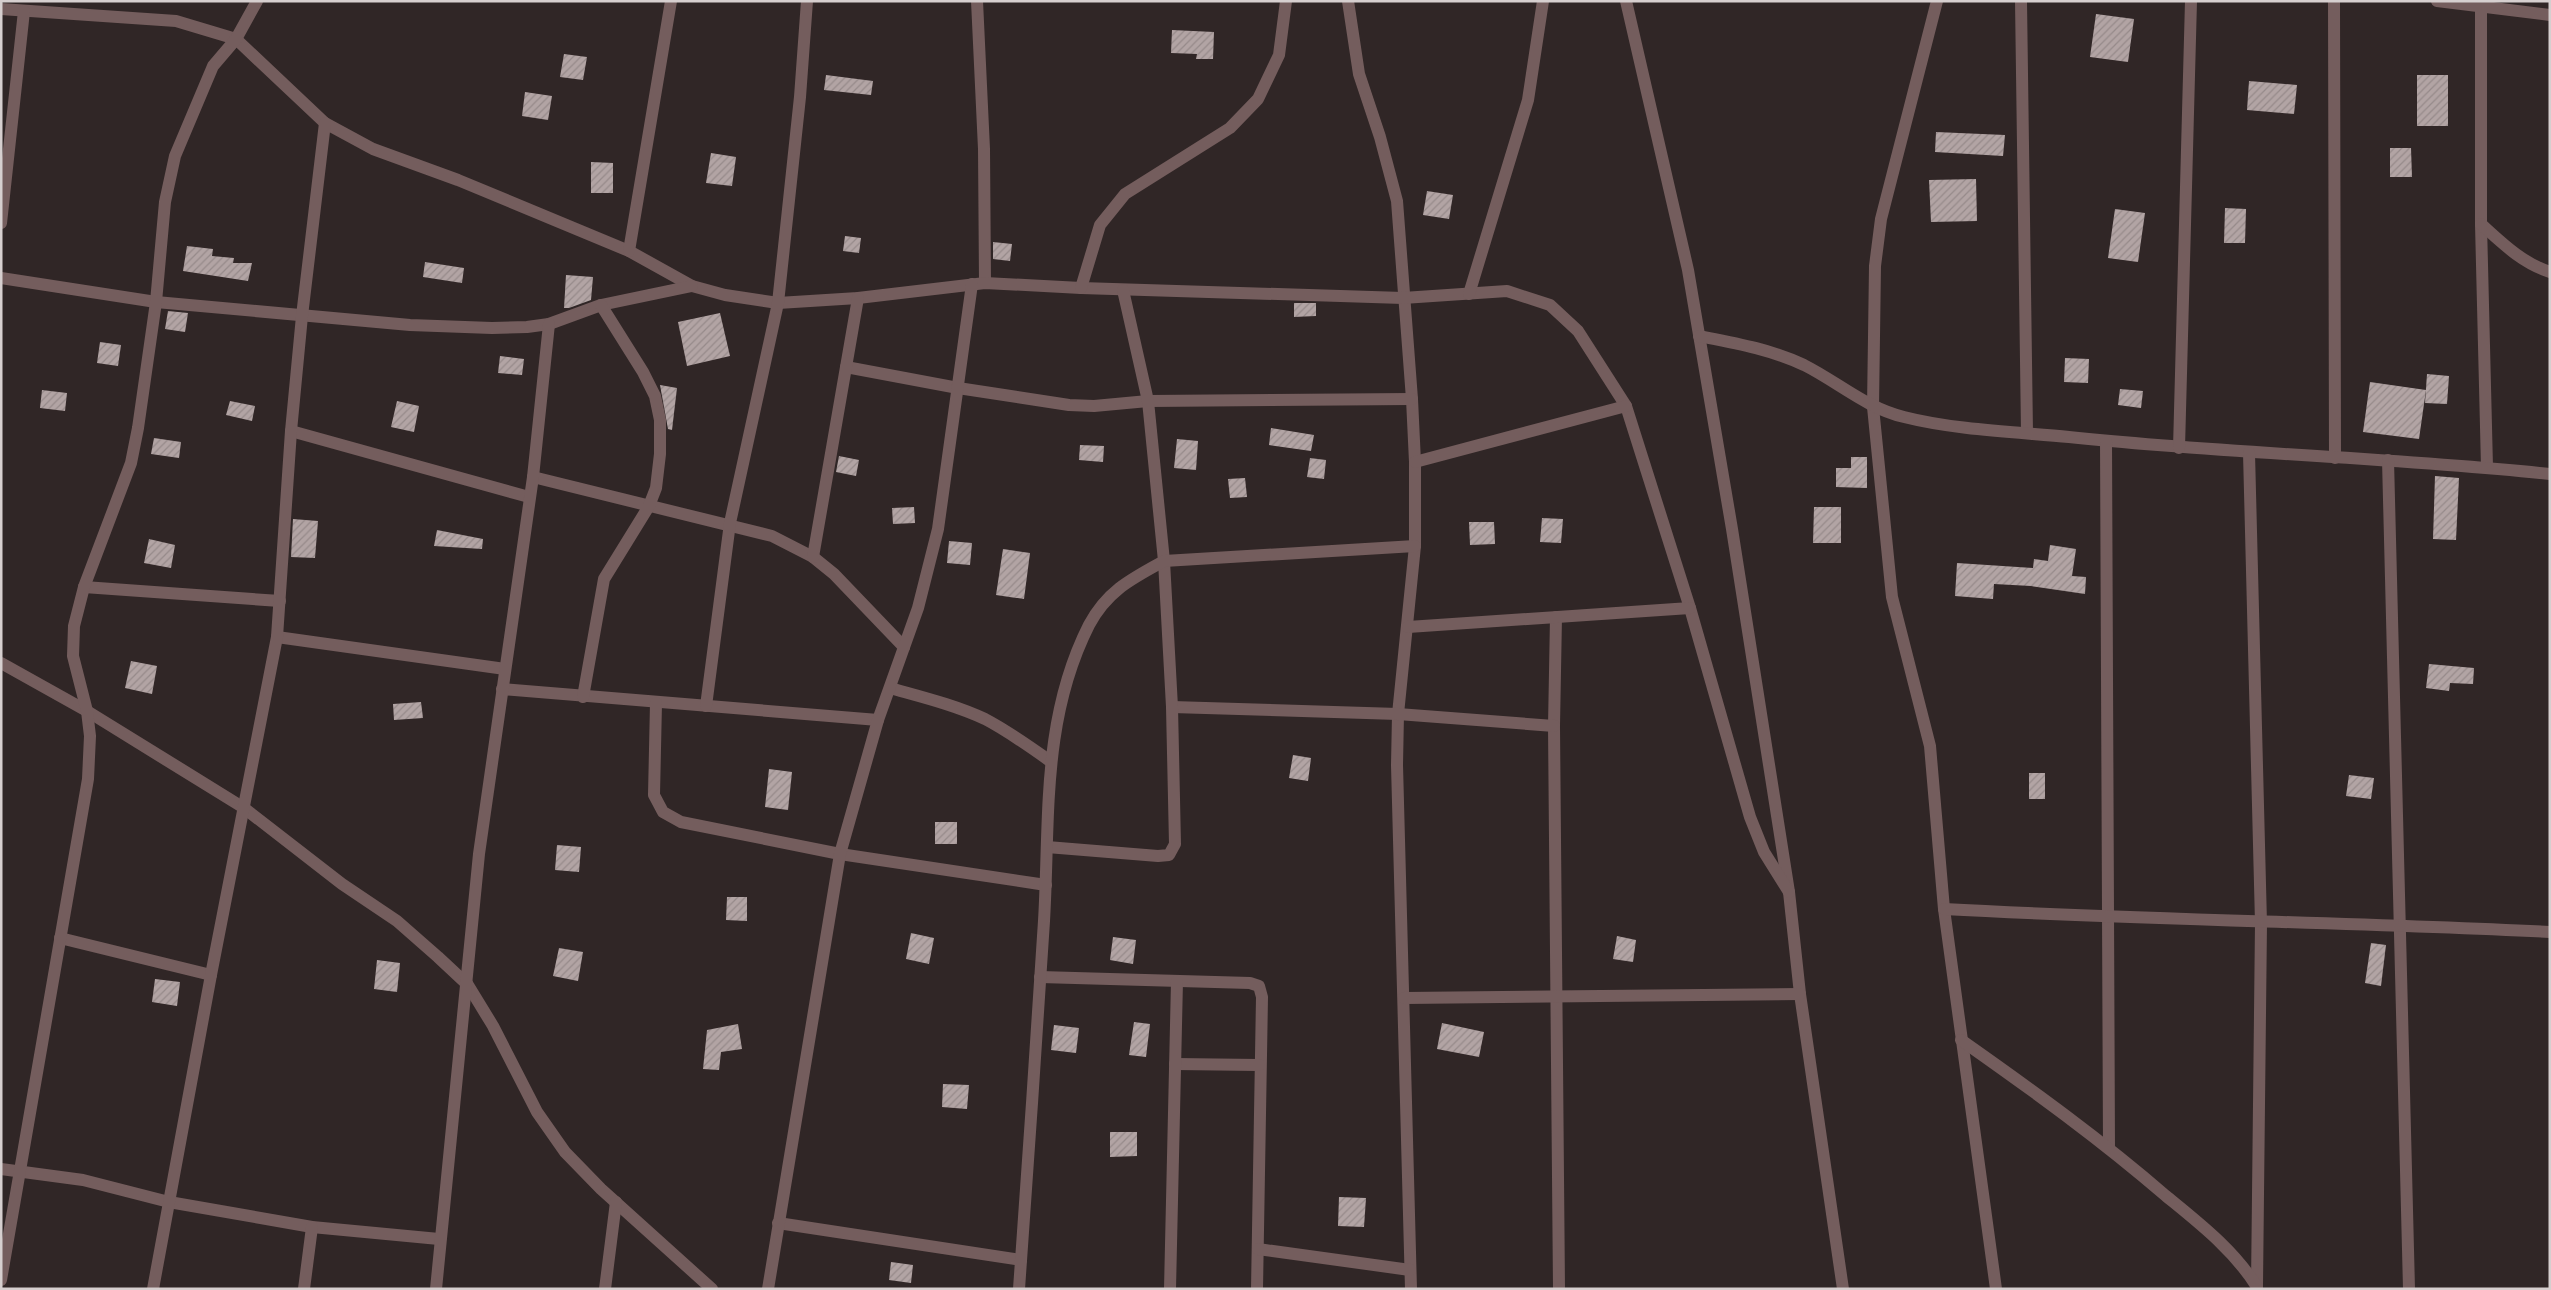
<svg xmlns="http://www.w3.org/2000/svg" width="2551" height="1290" viewBox="0 0 2551 1290" font-family="'Noto Sans',sans-serif">
	<style>
		.building { fill: url(#building-hatch) }
		.lines { fill: none; stroke-linecap: round; stroke-linejoin: round }
		.minor { stroke: #745d5d; stroke-width: 12 }
	</style>
	<defs>
		<pattern id="building-hatch" width="6" height="6" patternUnits="userSpaceOnUse" patternTransform="scale(1.25)"><rect width="6" height="6" fill="#b2a4a4"/><path d="M-1 1l2-2M0 6l6-6M5 7l2-2" fill="none" stroke="#968a8a"/></pattern>
	</defs>
	<rect width="100%" height="100%" fill="#302626"/>
	<g class="building">
		<path d="M2096 14 2134 19 2128 62 2090 57Z"/>
		<path d="M1172 30 1214 32 1213 59H1196L1197 54 1171 53Z"/>
		<path d="M564 54 587 57 583 80 560 77Z"/>
		<path d="M826 75 873 81 871 95 824 90Z"/>
		<rect x="2417" y="75" width="31" height="51"/>
		<path d="M2249 81 2297 85 2294 114 2247 110Z"/>
		<path d="M525 92 552 96 548 120 522 116Z"/>
		<path d="M1936 132 2005 135 2003 156 1935 152Z"/>
		<path d="M2390 148H2411L2412 177H2390Z"/>
		<path d="M711 153 736 157 732 186 706 183Z"/>
		<path d="M591 162 613 163V193H591Z"/>
		<path d="M1976 179 1977 221 1931 222 1929 180Z"/>
		<path d="M1427 191 1453 195 1449 219 1423 215Z"/>
		<path d="M2225 208 2246 209 2245 243H2224Z"/>
		<path d="M2115 209 2145 213 2138 262 2108 258Z"/>
		<path d="M845 236 861 238 859 253 843 251Z"/>
		<path d="M993 242 1012 244 1010 261 993 259Z"/>
		<path d="M187 246 213 249 212 256 234 258 233 263H252L248 281 183 271Z"/>
		<path d="M425 262 464 268 462 283 423 277Z"/>
		<path d="M566 275 593 277 591 300 569 308H564Z"/>
		<path d="M1294 303H1316V316L1294 317Z"/>
		<path d="M168 311 188 313 185 332 165 329Z"/>
		<path d="M720 313 730 356 687 366 678 322Z"/>
		<path d="M100 342 121 345 118 366 97 363Z"/>
		<path d="M500 356 524 359 522 375 498 373Z"/>
		<path d="M2065 358 2089 359 2088 383 2064 382Z"/>
		<path d="M2427 374 2449 376 2447 404 2425 403Z"/>
		<path d="M2370 382 2426 390 2419 439 2363 432Z"/>
		<path d="M660 385 677 388 672 430 668 429Z"/>
		<path d="M2120 389 2143 391 2141 408 2118 405Z"/>
		<path d="M42 390 67 393 65 411 40 408Z"/>
		<path d="M230 401 255 406 252 421 226 415Z"/>
		<path d="M397 401 419 406 414 432 391 427Z"/>
		<path d="M1271 428 1314 435 1311 451 1269 445Z"/>
		<path d="M154 438 181 442 179 458 151 454Z"/>
		<path d="M1177 439 1198 441 1196 470 1174 468Z"/>
		<path d="M1080 445 1104 446 1103 462 1079 460Z"/>
		<path d="M839 456 859 460 856 476 836 472Z"/>
		<path d="M1851 457H1867V488L1836 487V468H1851Z"/>
		<path d="M1310 458 1326 460 1324 479 1307 477Z"/>
		<path d="M2435 476 2459 478 2456 540 2433 539Z"/>
		<path d="M1245 478 1247 497 1230 498 1228 479Z"/>
		<path d="M914 507 915 523 893 524 892 508Z"/>
		<path d="M1814 507H1841V543H1813Z"/>
		<path d="M1542 518 1563 519 1561 543 1540 542Z"/>
		<path d="M293 519 318 521 315 558 291 557Z"/>
		<path d="M1469 522H1494L1495 544 1470 545Z"/>
		<path d="M437 530 483 539 482 549 434 546Z"/>
		<path d="M149 539 175 545 171 568 144 563Z"/>
		<path d="M949 541 972 543 970 565 947 563Z"/>
		<path d="M2050 545 2076 549 2072 576 2086 577 2085 594 2031 586 1994 584 1993 599 1955 596 1957 563 2033 568 2034 559 2048 561Z"/>
		<path d="M1003 549 1030 553 1024 599 996 595Z"/>
		<path d="M131 661 157 666 152 694 125 688Z"/>
		<path d="M2429 664 2474 668 2473 684 2450 683 2449 691 2426 688Z"/>
		<path d="M421 702 423 718 394 720 393 704Z"/>
		<path d="M1293 755 1311 758 1308 781 1289 778Z"/>
		<path d="M769 769 792 772 788 810 765 807Z"/>
		<rect x="2029" y="773" width="16" height="26"/>
		<path d="M2349 775 2374 778 2371 799 2346 796Z"/>
		<rect x="935" y="822" width="22" height="22"/>
		<path d="M557 845 581 847 579 872 555 870Z"/>
		<path d="M727 897H747V921L726 920Z"/>
		<path d="M911 933 934 938 929 964 906 959Z"/>
		<path d="M1617 936 1636 940 1633 962 1613 959Z"/>
		<path d="M1113 937 1136 940 1133 964 1110 960Z"/>
		<path d="M2371 943 2386 945 2381 986 2365 983Z"/>
		<path d="M559 948 583 952 578 981 553 976Z"/>
		<path d="M377 960 400 963 397 992 374 989Z"/>
		<path d="M155 979 180 982 177 1006 152 1002Z"/>
		<path d="M1134 1022 1150 1024 1146 1057 1129 1055Z"/>
		<path d="M1442 1023 1484 1032 1479 1057 1437 1049Z"/>
		<path d="M738 1024 742 1049 721 1052 719 1070 703 1069 707 1030Z"/>
		<path d="M1054 1025 1079 1028 1076 1053 1051 1050Z"/>
		<path d="M943 1084 969 1085 967 1109 942 1107Z"/>
		<path d="M1110 1132H1137V1156L1110 1157Z"/>
		<path d="M1339 1197 1366 1198 1364 1227 1338 1226Z"/>
		<path d="M891 1262 913 1265 911 1283 889 1280Z"/>
	</g>
	<g class="lines">
		<g class="minor">
			<path d="M977 1 984 149 985 283"/>
			<path d="M1348 1 1359 74 1380 137 1397 201 1412 399 1415 462V546L1398 714 1397 765 1411 1289"/>
			<path d="M1626 1 1688 270 1732 529 1789 892 1800 994 1843 1289"/>
			<path d="M1937 1 1881 219 1875 266 1873 407 1892 597 1930 746 1944 909 1996 1289"/>
			<path d="M2021 1 2027 433"/>
			<path d="M2334 1 2335 458"/>
			<path d="M2437 1 2550 15"/>
			<path d="M2481 1V224L2487 467"/>
			<path d="M1 9 176 21 236 39 325 123 373 149 458 180 629 251 692 286 725 295 778 303 858 298 985 283 1081 288 1403 298 1507 291 1550 305 1578 331 1626 406 1690 608 1750 817 1764 852 1789 892"/>
			<path d="M1 223 24 11"/>
			<path d="M2481 224C2502 243 2522 263 2550 272"/>
			<path d="M629 251 671 1"/>
			<path d="M1 278 156 302 410 325 492 328 527 327 549 324 601 305 692 286"/>
			<path d="M1081 288 1100 225 1125 194 1230 128 1258 99 1279 55 1286 1"/>
			<path d="M1469 294 1528 100 1543 1"/>
			<path d="M1699 336C1735 343 1770 349 1804 365 1838 382 1866 408 1904 417 1955 430 2017 432 2069 437 2229 454 2390 457 2550 474"/>
			<path d="M846 367 958 388 1069 405 1094 406 1148 401 1412 399"/>
			<path d="M291 431 529 497"/>
			<path d="M2106 441 2109 1147"/>
			<path d="M2179 448 2191 1"/>
			<path d="M2249 453 2261 923 2257 1285"/>
			<path d="M2388 460 2409 1289"/>
			<path d="M1415 462 1626 406"/>
			<path d="M533 477 772 536 813 557 834 574 904 647"/>
			<path d="M813 557 858 298"/>
			<path d="M84 587 280 601"/>
			<path d="M1556 617 1554 726 1559 1289"/>
			<path d="M1408 627 1690 608"/>
			<path d="M277 637 505 669"/>
			<path d="M1 663 87 711 244 808 342 884 397 921 438 957 468 985 493 1026 537 1112 565 1152 601 1189 712 1289"/>
			<path d="M890 688C922 697 955 705 985 719 1008 731 1029 746 1050 761"/>
			<path d="M502 689 878 720"/>
			<path d="M583 697 604 579 649 506 656 488 660 454V420L655 396 643 372 601 305"/>
			<path d="M656 703 654 795 663 812 681 822 840 854 1046 885"/>
			<path d="M706 706 730 523 778 303 800 97 807 1"/>
			<path d="M1172 707 1398 714 1554 726"/>
			<path d="M1047 847 1158 856 1169 855 1175 844 1172 707 1164 561 1148 401 1123 290"/>
			<path d="M1944 909C2146 920 2348 922 2550 932"/>
			<path d="M60 938 211 975"/>
			<path d="M1040 977 1250 983 1259 986 1262 997 1257 1289"/>
			<path d="M1404 998 1800 994"/>
			<path d="M1961 1040C2032 1090 2100 1139 2166 1196 2199 1223 2234 1250 2257 1287"/>
			<path d="M1175 1064 1259 1065"/>
			<path d="M1 1169 83 1180 169 1202 312 1227 439 1239"/>
			<path d="M778 1223 1021 1260"/>
			<path d="M1258 1249 1410 1270"/>
			<path d="M1 1280 88 779 90 736 87 711 73 656 74 626 84 587 131 463 138 428 156 302 165 202 175 156 213 66 236 39 257 1"/>
			<path d="M153 1289 211 975 277 637 291 431 302 316 325 123"/>
			<path d="M304 1289 312 1227"/>
			<path d="M436 1289 479 854 533 477 549 324"/>
			<path d="M605 1289 616 1202"/>
			<path d="M768 1289 840 854 878 720 918 608 938 529 972 284"/>
			<path d="M1019 1289C1028 1166 1036 1044 1044 921 1050 819 1041 720 1089 625 1107 591 1131 579 1164 561L1415 546"/>
			<path d="M1170 1289 1177 981"/>
		</g>
	</g>
	<rect width="2551" height="1290" fill="none" stroke="#d6cfcf" stroke-width="5"/>
</svg>
